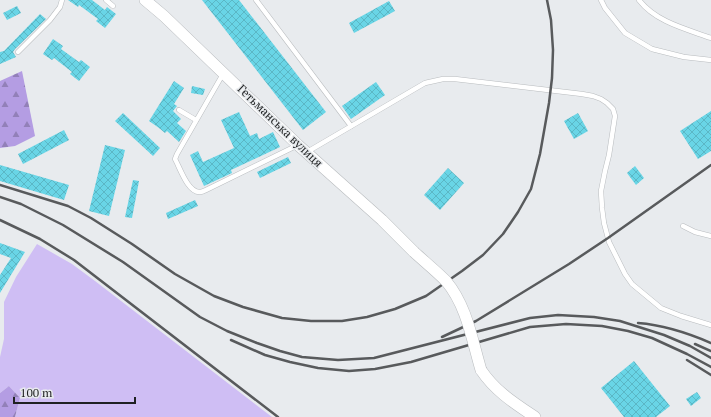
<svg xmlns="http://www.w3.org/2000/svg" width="711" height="417" viewBox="0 0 711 417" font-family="'PT Serif',serif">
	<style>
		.grass { fill: #cfbef4 }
		.forest { fill: url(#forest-firs) }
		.building { fill: url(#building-cross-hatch) }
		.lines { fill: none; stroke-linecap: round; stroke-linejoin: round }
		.service-casing { stroke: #b9bcbf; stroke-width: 5.5 }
		.tertiary-casing { stroke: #b9bcbf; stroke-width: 12 }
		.service { stroke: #fff; stroke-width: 4.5 }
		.tertiary { stroke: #fff; stroke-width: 11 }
		.rail { stroke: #585a5c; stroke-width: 2.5 }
		.tertiary-bridge-casing { stroke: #b9bcbf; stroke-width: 12; stroke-linecap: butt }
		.tertiary-bridge { stroke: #fff; stroke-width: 11 }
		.labels { text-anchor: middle; stroke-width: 3; stroke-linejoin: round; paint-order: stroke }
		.street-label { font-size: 12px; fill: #1f2122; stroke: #e8ebee }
	</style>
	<defs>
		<pattern id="forest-firs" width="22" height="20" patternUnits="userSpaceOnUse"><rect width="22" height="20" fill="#b49de3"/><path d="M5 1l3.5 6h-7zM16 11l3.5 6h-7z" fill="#9280b8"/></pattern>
		<pattern id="building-cross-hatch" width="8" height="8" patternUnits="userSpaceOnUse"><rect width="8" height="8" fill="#69d5e6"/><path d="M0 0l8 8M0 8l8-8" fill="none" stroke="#5bb7c5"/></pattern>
	</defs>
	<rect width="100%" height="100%" fill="#e8ebee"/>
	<path class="grass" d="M37 244 72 264 95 281 272 417H15L20 398 9 386 0 393V357L4 339V302L16 277Z"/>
	<g class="forest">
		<path d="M22 71 35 136 15 146 0 148V81Z"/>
		<path d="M9 386 20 398 15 417H0V393Z"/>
	</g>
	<g class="building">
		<path d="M68 0H92L105 10 107 7 116 14 105 28 96 21 98 19 79 5 78 7Z"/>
		<path d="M202 0H239L326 112 303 130Z"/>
		<path d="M389 1 395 11 354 33 349 23Z"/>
		<path d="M17 6 21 13 7 20 3 13Z"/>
		<path d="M40 14 46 19 15 49 13 52 16 57 0 64V52L4 51Z"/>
		<path d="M53 39 63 46 61 49 79 62 81 60 90 67 79 81 70 74 72 72 54 58 52 60 43 54Z"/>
		<path d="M174 81 184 88 174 104 177 106 173 111 181 119 177 123 186 131 179 142 167 131 165 133 159 128 149 121Z"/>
		<path d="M376 82 385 95 351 119 342 106Z"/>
		<path d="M192 86 205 89 203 95 191 93Z"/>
		<path d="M711 111V151L698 159 680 131Z"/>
		<path d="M239 112 250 136 257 133 259 139 273 132 280 147 231 170 232 173 204 186 190 155 198 151 203 162 234 148 221 120Z"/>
		<path d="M123 113 160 148 153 156 115 121Z"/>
		<path d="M578 113 588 131 574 139 564 121Z"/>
		<path d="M64 130 69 140 23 164 18 154Z"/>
		<path d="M105 145 125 150 109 216 89 211Z"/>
		<path d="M288 157 291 163 260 178 257 172Z"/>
		<path d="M0 165 69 185 64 200 0 181Z"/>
		<path d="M635 166 644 178 636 185 627 173Z"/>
		<path d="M448 168 464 183 440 210 424 195Z"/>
		<path d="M133 180 139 181 132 218 125 217Z"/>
		<path d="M195 200 198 206 168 219 166 213Z"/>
		<path d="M0 243 25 252 0 293V275L11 258 0 254Z"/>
		<path d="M634 361 670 406 656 417H624L601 388Z"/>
		<path d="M697 392 701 398 691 406 686 399Z"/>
	</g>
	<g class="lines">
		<defs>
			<g id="service">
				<path d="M106 0 113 6"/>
				<path d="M256 0 351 126"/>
				<path d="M601 0 605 8 625 33 652 49 684 57 711 60"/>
				<path d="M639 0C656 22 686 29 711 38"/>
				<path d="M18 52 50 20 60 7 62 0"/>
				<path d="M223 74 177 154 175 159C180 168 188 193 200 192 202 192 204 191 206 190L298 145"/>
				<path d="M179 110 196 120"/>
				<path d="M307 152 425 83 443 79H455L582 94 593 96 601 99 607 103 613 109 615 116 609 155 605 171 601 191 602 208 604 223 609 242 625 274 632 284 661 308 681 316 711 325"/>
				<path d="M683 226 695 232 711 236"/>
			</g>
			<g id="tertiary">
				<path d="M145 0 164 16 298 145 382 220 414 252"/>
				<path d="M481 370C495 391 514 403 535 417"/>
			</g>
		</defs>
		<use href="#service" class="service-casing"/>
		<use href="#tertiary" class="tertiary-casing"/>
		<use href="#service" class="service"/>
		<use href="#tertiary" class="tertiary"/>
		<g class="rail">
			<path d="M0 185 68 206 91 218 132 244 175 274 214 296 243 307 282 318 311 321H342L367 317 395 309 426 296 462 271 483 255 503 234 518 212 531 189 540 154 549 103 552 78 553 50 551 20 547 0"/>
			<path d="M0 197 21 204 63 225 123 262 200 317 227 331 257 343 280 351 302 357 338 360 374 358 530 318 558 315 594 317 620 321 664 335 690 346 711 358"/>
			<path d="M0 220 40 239 74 260 278 417"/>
			<path d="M638 323C664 325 688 333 711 343"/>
			<path d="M442 337 476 321 569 264 608 238 711 165"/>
			<path d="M231 340 265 355 290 362 318 368 349 371 375 369 411 362 530 327 566 324 602 326 628 331 652 338 687 354 711 367"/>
			<path d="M695 344 711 351"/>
			<path d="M687 360 711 375"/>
		</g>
		<defs>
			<path id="tertiary-bridge" d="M414 252C425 262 436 271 446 281 467 306 472 340 481 370"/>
		</defs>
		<use href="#tertiary-bridge" class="tertiary-bridge-casing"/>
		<use href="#tertiary-bridge" class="tertiary-bridge"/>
	</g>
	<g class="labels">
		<g class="street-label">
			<text transform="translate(280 126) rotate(44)" y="4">Гетьманська вулиця</text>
		</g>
	</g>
	<path d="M14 397v6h121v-6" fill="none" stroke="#1f2122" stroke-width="2"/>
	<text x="20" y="397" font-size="12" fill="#1f2122" stroke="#e8ebee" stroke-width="3" paint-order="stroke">100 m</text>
</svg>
